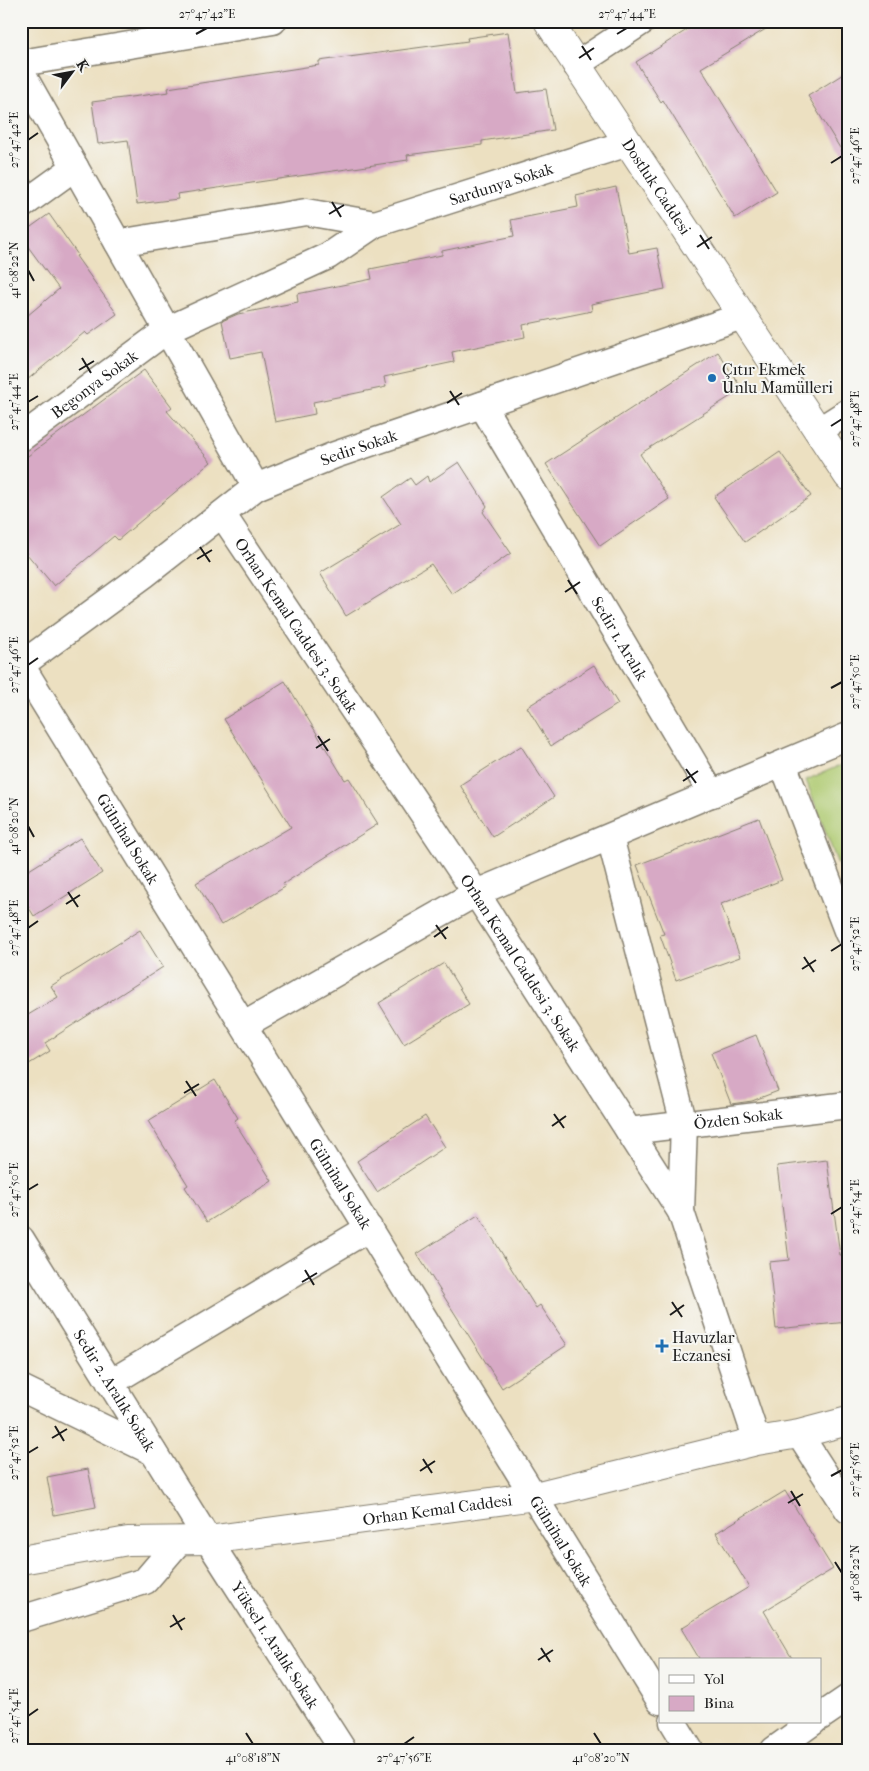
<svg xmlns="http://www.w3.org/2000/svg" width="869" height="1771" viewBox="0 0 869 1771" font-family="'IM FELL French Canon',serif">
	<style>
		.green { fill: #afca71; stroke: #667346 }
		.building { fill: #d7a9c5 }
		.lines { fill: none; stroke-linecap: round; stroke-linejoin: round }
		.street-casing { stroke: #847e6e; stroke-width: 29 }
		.secondary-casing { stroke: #847e6e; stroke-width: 30 }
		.street { stroke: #fff; stroke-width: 26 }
		.secondary { stroke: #fff; stroke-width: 28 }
		.ticks { fill: none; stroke: #1c1c1c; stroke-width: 2 }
		.poi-dot { fill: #1f6fb2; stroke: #f6f6f2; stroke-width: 2 }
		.labels { text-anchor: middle; stroke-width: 4; stroke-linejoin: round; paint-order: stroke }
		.street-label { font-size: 16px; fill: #1c1c1c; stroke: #f6f6f2 }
		.poi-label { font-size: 16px; fill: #1c1c1c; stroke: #f6f6f2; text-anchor: start }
		.neatline { fill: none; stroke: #1c1c1c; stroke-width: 2 }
		.ticks-label { font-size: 12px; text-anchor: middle; fill: #1c1c1c }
	</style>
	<rect width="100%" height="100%" fill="#f6f6f2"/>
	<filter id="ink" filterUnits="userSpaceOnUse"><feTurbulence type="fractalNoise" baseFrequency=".02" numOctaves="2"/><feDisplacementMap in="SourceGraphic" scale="10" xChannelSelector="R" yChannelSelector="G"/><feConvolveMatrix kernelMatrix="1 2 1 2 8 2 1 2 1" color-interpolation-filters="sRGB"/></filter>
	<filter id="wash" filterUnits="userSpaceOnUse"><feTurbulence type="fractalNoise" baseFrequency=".0096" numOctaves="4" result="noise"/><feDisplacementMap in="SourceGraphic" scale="20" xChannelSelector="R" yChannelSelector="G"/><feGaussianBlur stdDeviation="1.12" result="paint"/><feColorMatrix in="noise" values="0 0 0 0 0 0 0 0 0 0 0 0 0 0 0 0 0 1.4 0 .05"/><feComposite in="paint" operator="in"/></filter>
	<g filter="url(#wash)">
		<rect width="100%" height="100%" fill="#ece0c1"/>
		<path class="green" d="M848 762V891L806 780Z"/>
		<g id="blocks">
			<g class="building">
				<path d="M701 21H779L701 68 777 192 735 218 663 100 661 102 636 62Z"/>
				<path d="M508 32 517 93 546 89 553 130 482 141V145L407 155 408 160 177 194 178 199 137 204 128 140 98 144 92 102 169 92 168 88 319 65V61L468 41 467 38Z"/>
				<path d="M848 71V161L808 96Z"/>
				<path d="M616 187 629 253 657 248 665 289 591 304 592 311 523 325 525 337 452 352 454 362 384 377 386 387 313 402 315 414 275 422 261 352 230 358 222 321 238 314 298 302 297 294 372 279 370 269 442 255V251L514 236 511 220 578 207 576 196Z"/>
				<path d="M49 214 78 255 76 256 117 314 88 335 85 332 21 385V321L59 289 21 237V234Z"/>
				<path d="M718 352 742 389 640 454 669 499 600 546 546 464Z"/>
				<path d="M144 370 172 407 167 411 211 462 118 540 114 536 54 586 21 547V461Z"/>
				<path d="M780 452 811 496 745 542 714 497Z"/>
				<path d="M459 462 487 506 483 512 511 553 452 594 431 564 346 616 320 573 401 524 383 497 410 478 415 485 427 476 429 482Z"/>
				<path d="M594 665 618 704 551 746 527 707Z"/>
				<path d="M285 681 345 780 349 778 378 824 283 884 285 887 221 925 196 883 291 827 224 719Z"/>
				<path d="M521 746 554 797 493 837 460 785Z"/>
				<path d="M759 818 782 880 721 904 740 957 676 980 660 935 664 934 637 865Z"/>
				<path d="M80 838 102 873 34 916 21 895V875Z"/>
				<path d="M140 930 163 967 45 1043 50 1051 21 1069V1004L28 1015 58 997 51 986Z"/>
				<path d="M444 963 469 1004 404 1044 379 1003Z"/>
				<path d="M756 1035 778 1091 752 1101 731 1104 711 1053Z"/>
				<path d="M215 1080 238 1118 234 1121 272 1181 207 1222 185 1187 188 1185 148 1121Z"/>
				<path d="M425 1116 445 1147 377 1192 357 1161Z"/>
				<path d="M827 1160 840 1255 848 1254V1322L776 1329 769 1262 789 1260 777 1166Z"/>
				<path d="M478 1215 536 1308 540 1305 567 1345 502 1388 417 1254Z"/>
				<path d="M88 1469 96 1507 54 1515 47 1477Z"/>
				<path d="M785 1491 833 1569 764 1611 793 1660H700L681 1628 749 1587 716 1533Z"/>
			</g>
		</g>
	</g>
	<g filter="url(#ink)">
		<use href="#blocks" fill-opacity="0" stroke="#847e6e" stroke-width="1"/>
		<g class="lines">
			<defs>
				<g id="street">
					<path d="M21 63 273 21"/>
					<path d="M576 65 643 21"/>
					<path d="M21 72 256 487"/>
					<path d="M21 206 75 167"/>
					<path d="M118 243 306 212 375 224"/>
					<path id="s1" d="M482 405 712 794"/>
					<path d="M818 431 848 412"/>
					<path id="s2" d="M21 438 167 330 328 256 375 224 628 143"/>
					<path id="s3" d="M222 514 476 893 681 1212 757 1441"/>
					<path id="s4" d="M21 665 660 1701"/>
					<path id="s5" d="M21 665 144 575 256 487 335 455 742 316"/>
					<path d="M783 764 848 933"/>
					<path d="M610 837 684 1124 681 1212"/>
					<path d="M244 1025 476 893 848 736"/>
					<path id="s6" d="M629 1131 848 1105"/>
					<path id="s7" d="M21 1239 208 1540 343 1750"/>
					<path d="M110 1383 369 1228"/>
					<path d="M21 1388 153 1452"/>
					<path d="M799 1434 848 1510"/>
					<path d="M21 1619 145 1581 180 1540"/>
					<path d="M820 1717 848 1698"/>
					<path d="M673 1722 690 1750"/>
					<path d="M774 1750 813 1722"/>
				</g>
				<g id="secondary">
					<path id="s8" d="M548 21 848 476"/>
					<path id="s9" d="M21 1560 128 1541 208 1540 535 1496 757 1441 799 1434 848 1421"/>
				</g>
			</defs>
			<use href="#street" class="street-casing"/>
			<use href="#secondary" class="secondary-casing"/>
			<use href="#street" class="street"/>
			<use href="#secondary" class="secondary"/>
		</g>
	</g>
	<path class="ticks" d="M196 34 207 28M617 34 627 28M582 46 591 60M579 58 594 48M28 140 38 133M831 163 842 156M332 202 341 217M329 214 344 205M700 235 709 249M697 247 712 237M28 270 34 281M82 358 91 373M79 370 94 361M450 391 459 405M28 402 38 396M447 403 462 393M831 426 842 419M200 547 210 562M197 559 212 550M568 580 577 594M565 592 580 582M28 665 38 658M831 688 842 682M318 736 328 751M316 748 330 739M686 769 696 783M683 781 698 771M28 826 34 837M68 892 78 907M66 904 80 895M436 925 446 939M28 928 38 921M434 937 448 927M831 951 842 944M804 957 814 972M802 969 816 960M186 1081 196 1096M184 1093 199 1084M554 1114 564 1128M552 1126 566 1116M28 1190 38 1184M831 1214 842 1207M305 1270 314 1285M302 1282 317 1273M672 1302 682 1317M670 1315 684 1305M55 1426 64 1441M52 1438 67 1429M28 1453 38 1447M423 1459 432 1473M420 1471 435 1461M831 1476 842 1470M791 1491 800 1506M788 1503 803 1494M835 1562 842 1573M173 1615 182 1630M170 1627 185 1618M541 1648 550 1662M538 1660 553 1650M28 1716 38 1709M246 1733 253 1744M594 1733 601 1744M404 1744 414 1737"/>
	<g class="poi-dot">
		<circle cx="712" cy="378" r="5"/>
		<path d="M659.5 1338.5h5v5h5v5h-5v5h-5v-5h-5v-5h5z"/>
	</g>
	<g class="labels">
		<g class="street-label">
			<text dy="6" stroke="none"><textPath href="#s2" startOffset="548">Sardunya Sokak</textPath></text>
			<text dy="6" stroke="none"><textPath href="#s8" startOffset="198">Dostluk Caddesi</textPath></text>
			<text dy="6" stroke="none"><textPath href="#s2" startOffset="91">Begonya Sokak</textPath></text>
			<text dy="6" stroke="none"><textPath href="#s5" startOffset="405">Sedir Sokak</textPath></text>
			<text dy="6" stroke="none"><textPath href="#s3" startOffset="134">Orhan Kemal Caddesi 3. Sokak</textPath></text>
			<text dy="6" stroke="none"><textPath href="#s1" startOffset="271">Sedir 1. Aralık</textPath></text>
			<text dy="6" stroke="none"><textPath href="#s4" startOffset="204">Gülnihal Sokak</textPath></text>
			<text dy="6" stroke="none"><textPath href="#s3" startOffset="539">Orhan Kemal Caddesi 3. Sokak</textPath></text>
			<text dy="6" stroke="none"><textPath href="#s6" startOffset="110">Özden Sokak</textPath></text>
			<text dy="6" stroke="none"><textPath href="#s4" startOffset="609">Gülnihal Sokak</textPath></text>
			<text dy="6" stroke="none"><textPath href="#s7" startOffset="178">Sedir 2. Aralık Sokak</textPath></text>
			<text dy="6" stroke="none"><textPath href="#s9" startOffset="420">Orhan Kemal Caddesi</textPath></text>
			<text dy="6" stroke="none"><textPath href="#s4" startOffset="1029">Gülnihal Sokak</textPath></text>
			<text dy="6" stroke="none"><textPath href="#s7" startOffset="479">Yüksel 1. Aralık Sokak</textPath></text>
		</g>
		<g class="poi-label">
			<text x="722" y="375">Çıtır Ekmek<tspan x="722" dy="18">Unlu Mamülleri</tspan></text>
			<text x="672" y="1343">Havuzlar<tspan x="672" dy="18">Eczanesi</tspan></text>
		</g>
	</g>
	<rect width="869" height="1771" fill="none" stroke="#f6f6f2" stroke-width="55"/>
	<rect x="659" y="1658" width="162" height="65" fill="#f6f6f2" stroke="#9f9f9c"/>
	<rect x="669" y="1675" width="25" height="8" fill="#ffffff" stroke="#9f9f9c"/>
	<text x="704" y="1684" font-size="15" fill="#1c1c1c">Yol</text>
	<rect x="669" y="1696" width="25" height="15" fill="#d7a9c5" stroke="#9f9f9c"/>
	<text x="704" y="1708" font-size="15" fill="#1c1c1c">Bina</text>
	<g transform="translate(72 72) rotate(58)" stroke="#f6f6f2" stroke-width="4" paint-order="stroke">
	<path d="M0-4L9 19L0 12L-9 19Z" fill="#1c1c1c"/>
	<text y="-8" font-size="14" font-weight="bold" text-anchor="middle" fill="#1c1c1c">K</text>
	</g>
	<rect x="28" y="28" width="814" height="1716" class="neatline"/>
	<g class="ticks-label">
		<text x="207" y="18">27°47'42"E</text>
		<text x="627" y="18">27°47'44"E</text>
		<text transform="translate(14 140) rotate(-90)" y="4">27°47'42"E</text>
		<text transform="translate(855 156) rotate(-90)" y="4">27°47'46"E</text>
		<text transform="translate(14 270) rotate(-90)" y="4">41°08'22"N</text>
		<text transform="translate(14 402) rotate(-90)" y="4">27°47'44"E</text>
		<text transform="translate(855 419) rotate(-90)" y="4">27°47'48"E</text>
		<text transform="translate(14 665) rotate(-90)" y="4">27°47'46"E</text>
		<text transform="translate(855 682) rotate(-90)" y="4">27°47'50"E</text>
		<text transform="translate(14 826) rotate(-90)" y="4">41°08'20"N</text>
		<text transform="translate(14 928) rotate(-90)" y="4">27°47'48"E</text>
		<text transform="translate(855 944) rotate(-90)" y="4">27°47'52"E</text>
		<text transform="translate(14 1190) rotate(-90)" y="4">27°47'50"E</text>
		<text transform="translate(855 1207) rotate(-90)" y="4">27°47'54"E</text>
		<text transform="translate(14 1453) rotate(-90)" y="4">27°47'52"E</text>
		<text transform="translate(855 1470) rotate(-90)" y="4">27°47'56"E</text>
		<text transform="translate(855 1573) rotate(-90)" y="4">41°08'22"N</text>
		<text transform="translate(14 1716) rotate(-90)" y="4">27°47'54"E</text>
		<text x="253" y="1762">41°08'18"N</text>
		<text x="404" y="1762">27°47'56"E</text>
		<text x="601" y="1762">41°08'20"N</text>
	</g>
</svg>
